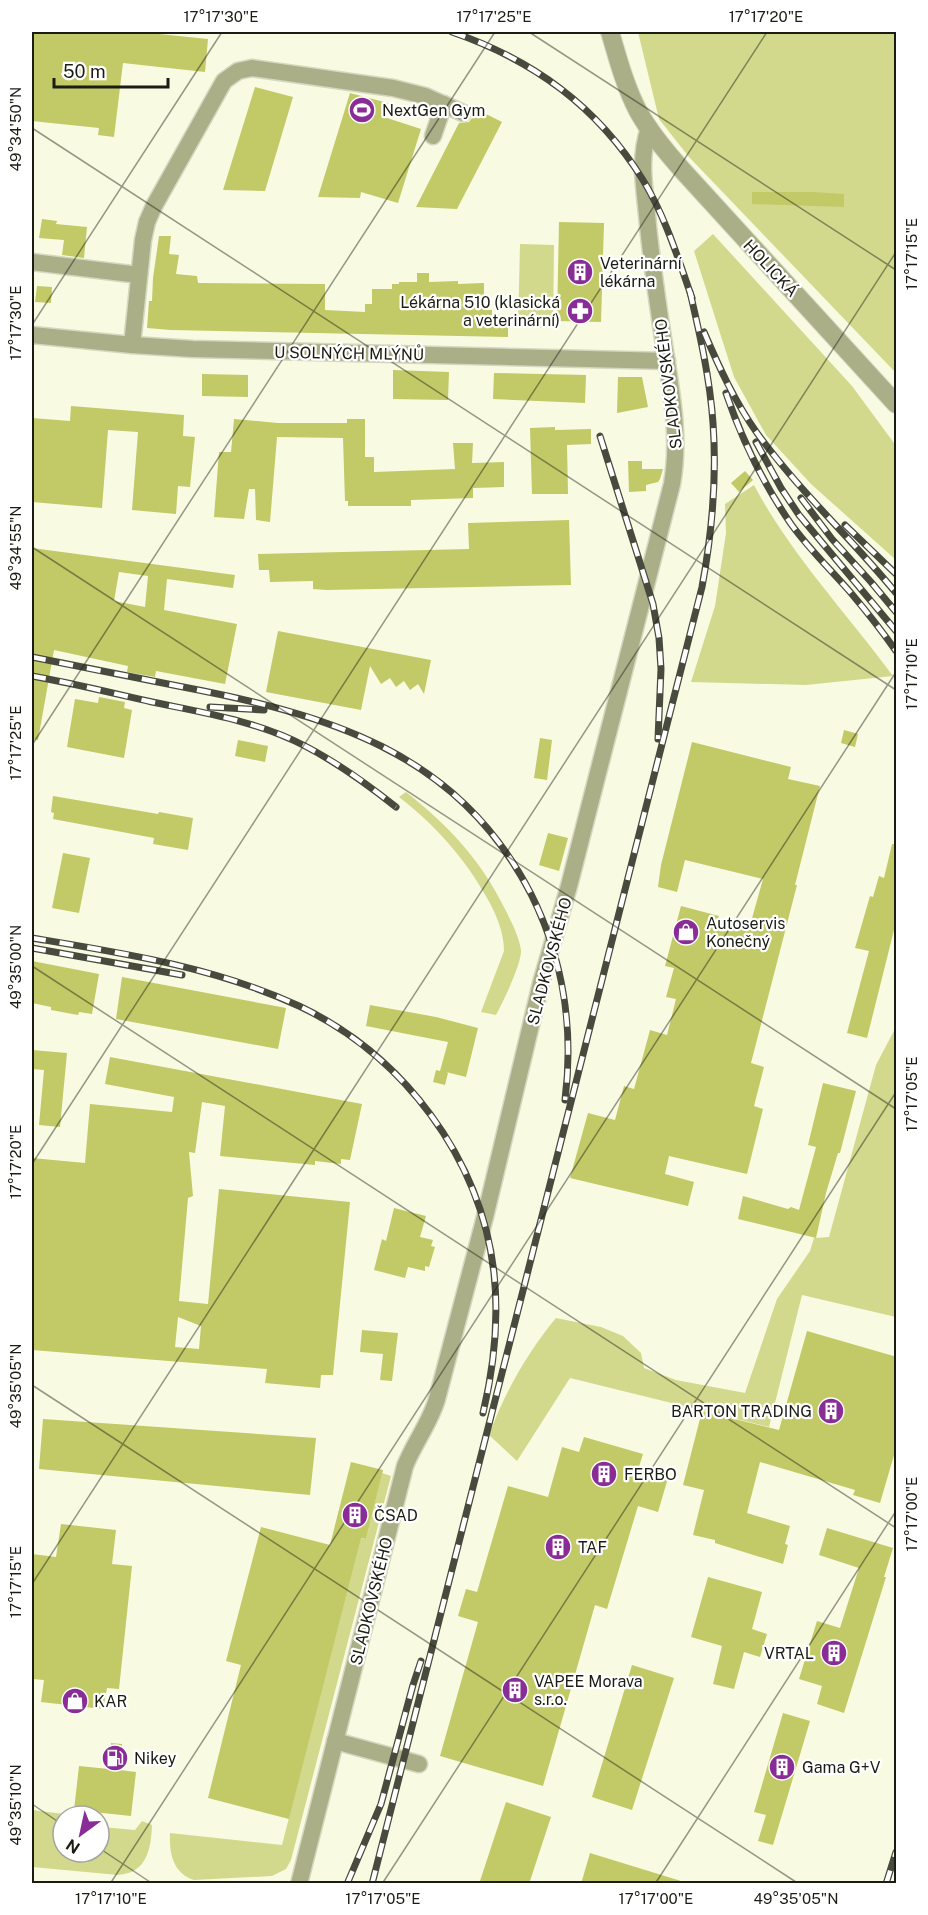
<svg xmlns="http://www.w3.org/2000/svg" width="928" height="1915" viewBox="0 0 928 1915" font-family="'Public Sans',sans-serif">
	<style>
		.green { fill: #d2d98d }
		.building { fill: #c2c967; fill-rule: evenodd }
		.lines { fill: none; stroke-linecap: round; stroke-linejoin: round }
		.minor-casing { stroke: #d5d7c0; stroke-width: 19 }
		.tertiary-casing { stroke: #d5d7c0; stroke-width: 20 }
		.minor { stroke: #abaf87; stroke-width: 16 }
		.tertiary { stroke: #abaf87; stroke-width: 18 }
		.rail-casing { stroke: #484a3d; stroke-width: 7 }
		.rail { stroke: #fff; stroke-width: 4.5; stroke-dasharray: 14; stroke-linecap: butt }
		.ticks { fill: none; stroke: #1b1c13; stroke-width: 1.5; stroke-opacity: 0.45 }
		.labels { text-anchor: middle; stroke-width: 4.5; stroke-linejoin: round; paint-order: stroke }
		.poi-label { font-size: 16px; fill: #1b1c13; stroke: #fff; text-anchor: start }
		.street-label { font-size: 16px; fill: #1b1c13; stroke: #fff }
		.neatline { fill: none; stroke: #1b1c13; stroke-width: 2 }
		.ticks-label { font-size: 15px; text-anchor: middle; fill: #1b1c13 }
	</style>
	<rect width="100%" height="100%" fill="#f8fbe1"/>
	<g class="green">
		<path d="M638 32H896V373L689 157 659 119Z"/>
		<path d="M713 234 852 386 894 443 896 442V560L811 484 766 435 734 377 694 251Z"/>
		<path d="M520 244 554 245 553 328 518 327Z"/>
		<path d="M754 485C791 555 846 612 893 676L806 685 691 682 715 606 726 533 725 504Z"/>
		<path d="M406 792C450 827 481 860 506 911 512 923 519 937 521 950 522 963 503 1002 496 1015L481 1012 504 951C504 932 496 914 487 898 464 857 435 825 399 797Z"/>
		<path d="M896 1027V1317L802 1295 769 1427 570 1378 517 1461 489 1435C505 1392 527 1353 556 1318L601 1327 623 1336 641 1353 644 1368 676 1380 745 1393 777 1299 810 1251 814 1238 829 1237 876 1065Z"/>
		<path d="M382 1473 391 1476 291 1860 286 1869 272 1876 194 1880C173 1873 169 1853 170 1833L282 1845 357 1552 359 1538 366 1539Z"/>
		<path d="M32 1810 80 1816H63V1852H99V1818L103 1827 135 1830 142 1821 152 1825C151 1849 147 1873 118 1875L32 1867Z"/>
	</g>
	<g class="building">
		<path d="M32 32H140L208 39 205 72 123 63 114 137 98 135 99 128 32 121Z"/>
		<path d="M255 87 293 97 265 191 223 190Z"/>
		<path d="M350 93 388 103 384 117 421 129 398 203 361 192 360 198 318 197Z"/>
		<path d="M470 106 502 122 457 209 416 207 459 123 469 122 472 118 473 111Z"/>
		<path d="M752 192H812L844 194V207L752 204Z"/>
		<path d="M42 219 57 221 56 224 87 227 84 258 62 255 64 240 39 238Z"/>
		<path d="M559 222 604 223 601 322 557 321Z"/>
		<path d="M159 236H171L169 254 179 255 176 274 197 276 198 283 325 284V310L365 312V304H372V289H392V284H399V282H417V273H429V282L458 281V284L484 283V310H492V316H508V337L171 330 147 328 149 301H152L153 278Z"/>
		<path d="M37 286 52 287 51 303 35 302Z"/>
		<path d="M393 370 449 372 448 400 393 399Z"/>
		<path d="M494 373 586 375 585 403 493 399Z"/>
		<path d="M202 374 248 375V397L202 396Z"/>
		<path d="M618 377H642L648 407 617 413Z"/>
		<path d="M71 406 184 415 183 436 195 437 190 487 178 486 176 514 132 510 138 432 108 430 102 508 32 502V418L70 421Z"/>
		<path d="M234 419 278 423H347V419H365V457H374V472L455 469 453 443H473L472 463 504 462V487L473 488V498L411 500V506H348V501H345L343 438 277 437 270 522 256 520 255 489H249L244 519 214 517 219 452H231Z"/>
		<path d="M555 427V430L591 429V444L567 445 568 494H532L530 428Z"/>
		<path d="M628 461H642V469H663L660 479 658 482 646 485V491L629 492Z"/>
		<path d="M745 471 753 480 739 492 731 483Z"/>
		<path d="M569 520 571 585 327 590 313 589V581L270 582 269 570H259L258 554 469 549 468 523Z"/>
		<path d="M32 548 235 575 233 588 167 579 164 610 237 624 225 684 156 671 155 677 127 672 128 666 54 650 38 740 32 739ZM119 572 148 576 145 607 114 601Z"/>
		<path d="M278 631 431 660 424 694 418 684 410 690 404 681 396 687 390 678 381 684 370 666 361 710 266 692Z"/>
		<path d="M99 697 125 702 124 708 132 710 124 758 67 747 75 699 98 703Z"/>
		<path d="M844 730 858 734 855 747 841 743Z"/>
		<path d="M540 738 552 740 547 780 534 778Z"/>
		<path d="M238 740 268 746 265 762 235 756Z"/>
		<path d="M692 742 791 767 788 779 820 786 795 885H797L751 1063 764 1067 754 1106 763 1109 747 1174 669 1156 665 1174 694 1182 688 1206 570 1178 588 1113 615 1120 624 1086 634 1089 650 1030 667 1035 676 999 666 997 674 968 665 966 681 906 719 916 717 921 749 929 763 879 685 860 677 892 658 887 661 865Z"/>
		<path d="M53 796 158 814 159 812 193 818 188 850 153 844 154 838 53 819 54 813 51 812Z"/>
		<path d="M548 833 568 838 559 871 539 865Z"/>
		<path d="M892 844H897V918L867 1038 847 1033 869 951 855 948 870 896 873 897 879 876 884 878Z"/>
		<path d="M63 853 90 858 79 913 52 908Z"/>
		<path d="M32 961 99 974 92 1014 79 1012 78 1015 51 1010V1007L32 1003Z"/>
		<path d="M122 977 286 1008 278 1049 116 1019Z"/>
		<path d="M370 1005 436 1017 478 1028 466 1077 446 1072 448 1073 445 1085 433 1082 436 1070 440 1071 448 1042 366 1026Z"/>
		<path d="M32 1050 67 1053 60 1127 39 1125 44 1070 32 1069Z"/>
		<path d="M110 1057 362 1104 350 1160 341 1159V1164L315 1161V1165L220 1156 225 1106 202 1102 195 1153 189 1152 193 1196 188 1198 179 1301 208 1304 219 1189 350 1202 333 1375H321L320 1388 265 1383 267 1369 32 1350V1158L85 1163 90 1104 172 1112 174 1097 105 1084ZM178 1317 201 1326 199 1349 175 1347Z"/>
		<path d="M823 1083 856 1091 840 1153H838L826 1193 816 1238 738 1219 743 1196 788 1209 791 1207 799 1210 816 1147 808 1145Z"/>
		<path d="M394 1208 426 1216 420 1237 433 1240 431 1246 435 1247 429 1267 425 1266V1271L408 1267 405 1278 374 1270 382 1239 386 1241Z"/>
		<path d="M362 1330 398 1333 392 1381 380 1380 383 1354 360 1352Z"/>
		<path d="M807 1331 897 1357V1445L880 1503 853 1495 855 1490 760 1462 747 1513 790 1526 785 1544 788 1545 783 1564 715 1543V1540L693 1535 704 1490 683 1485 702 1411 779 1430Z"/>
		<path d="M43 1419 316 1438 310 1495 39 1469Z"/>
		<path d="M584 1437 643 1454 638 1470 668 1478 658 1512 638 1506 607 1609 595 1605 543 1786 440 1756 478 1622 458 1616 466 1589 477 1592 508 1486 548 1497 562 1447 579 1452Z"/>
		<path d="M351 1462 383 1470 366 1539 361 1538 289 1819 208 1798 241 1665 226 1661 261 1527 330 1545Z"/>
		<path d="M61 1524 116 1530 112 1564 132 1566 119 1689 107 1688 103 1709 41 1702 44 1680 32 1679V1554L56 1557Z"/>
		<path d="M827 1528 893 1548 884 1577H886L844 1713 817 1704 822 1686 799 1679 817 1621 840 1628 859 1568 819 1555Z"/>
		<path d="M708 1577 762 1592 752 1629 767 1634 760 1657 744 1652 734 1689 713 1684 722 1646 691 1637Z"/>
		<path d="M632 1665 674 1678 632 1810 592 1797Z"/>
		<path d="M783 1713 810 1721 773 1845 758 1841 766 1815 754 1812Z"/>
		<path d="M111 1743 122 1744 120 1770 136 1772 131 1816 74 1810 79 1766 109 1769Z"/>
		<path d="M506 1802 551 1817 529 1884H479Z"/>
		<path d="M590 1853 681 1881V1884H581Z"/>
	</g>
	<g class="lines">
		<defs>
			<g id="minor">
				<path d="M433 136 444 104"/>
				<path d="M32 262 139 275"/>
				<path d="M32 335 132 345 193 349 667 361"/>
				<path d="M132 345 143 240 147 222 154 206 224 81 238 71 252 68 393 88 425 96 463 113"/>
				<path d="M335 1741 419 1764"/>
				<path d="M299 1884 405 1466C414 1443 430 1423 437 1399L486 1213 541 983 569 886 672 484C680 439 672 395 665 351 658 306 651 260 647 215 644 185 639 157 649 128"/>
			</g>
			<path id="tertiary" d="M610 32C618 59 625 86 638 111 650 133 667 153 684 172L896 404"/>
		</defs>
		<use href="#minor" class="minor-casing"/>
		<use href="#tertiary" class="tertiary-casing"/>
		<use href="#minor" class="minor"/>
		<use href="#tertiary" class="tertiary"/>
		<defs>
			<g id="rail">
				<path d="M452 32C533 60 597 106 643 180 665 216 678 258 692 298"/>
				<path d="M704 332C719 367 735 402 757 433 799 491 852 539 896 593"/>
				<path d="M726 393C742 440 763 483 791 524 809 549 831 570 851 593 867 612 882 631 896 651"/>
				<path d="M600 436 653 604 659 638 661 669 658 739"/>
				<path d="M756 442 781 488 799 515 896 631"/>
				<path d="M801 498 832 539 871 582 896 612"/>
				<path d="M845 525 896 574"/>
				<path d="M32 657C80 667 129 676 178 686 325 714 457 750 531 894 563 958 574 1029 565 1100"/>
				<path d="M32 676C72 683 112 693 152 702 205 713 257 721 305 746 338 763 367 784 396 807"/>
				<path d="M210 707 264 710"/>
				<path d="M32 938C122 953 215 967 299 1006 403 1055 481 1158 494 1273 499 1320 494 1367 483 1413"/>
				<path d="M32 948 182 975"/>
				<path d="M347 1884 381 1804 413 1685 421 1661"/>
				<path d="M372 1884 702 587C712 533 717 478 713 423 710 379 700 335 690 292"/>
				<path d="M886 1884 896 1852"/>
			</g>
		</defs>
		<use href="#rail" class="rail-casing"/>
		<use href="#rail" class="rail"/>
	</g>
	<path class="ticks" d="M529 32 896 270M32 128 896 690M32 325 222 32M32 547 896 1109M32 745 495 32M32 966 896 1528M32 1164 767 32M32 1385 799 1884M32 1584 896 252M32 1804 63 1825M99 1848 153 1884M110 1884 896 672M382 1884 896 1092M655 1884 896 1511"/>
	<defs>
		<symbol id="stadium-disc" viewBox="-11 -11 22 22"><circle r="9.5" fill="#892c96" stroke="#fff"/><path d="M0-5a6.5 5 0 1 0 0 10a6.5 5 0 1 0 0-10ZM-3.5-1.8h7v3.6h-7Z" fill="#fff"/></symbol>
		<symbol id="building-disc" viewBox="-11 -11 22 22"><circle r="9.5" fill="#892c96" stroke="#fff"/><path d="M-4-6H4V6H1V3H-1V6H-4ZM-2.5-4.3h1.7v1.8h-1.7ZM.8-4.3h1.7v1.8H.8ZM-2.5-1h1.7V.8h-1.7ZM.8-1h1.7V.8H.8Z" fill="#fff"/></symbol>
		<symbol id="pharmacy-disc" viewBox="-11 -11 22 22"><circle r="9.5" fill="#892c96" stroke="#fff"/><path d="M-2-6h4v4h4v4h-4v4h-4v-4h-4v-4h4Z" fill="#fff"/></symbol>
		<symbol id="shop-disc" viewBox="-11 -11 22 22"><circle r="9.5" fill="#892c96" stroke="#fff"/><path d="M-5-2.5h2.3a2.7 3.5 0 0 1 5.4 0H5L5.5 6h-11ZM-1.5-2.5h3a1.5 2.3 0 0 0-3 0Z" fill="#fff"/></symbol>
		<symbol id="fuel-disc" viewBox="-11 -11 22 22"><circle r="9.5" fill="#892c96" stroke="#fff"/><path d="M-5.5-6h7V0h2V4h1.3V-2.5L3-4.5l.8-.8L6-3V5H2.5V1h-1V6h-7ZM-4.2-4.7v3.2H.2V-4.7Z" fill="#fff"/></symbol>
	</defs>
	<g fill-rule="evenodd">
		<use href="#stadium-disc" x="347" y="95" width="30" height="30"/>
		<use href="#building-disc" x="565" y="257" width="30" height="30"/>
		<use href="#pharmacy-disc" x="565" y="296" width="30" height="30"/>
		<use href="#shop-disc" x="671" y="917" width="30" height="30"/>
		<use href="#building-disc" x="816" y="1396" width="30" height="30"/>
		<use href="#building-disc" x="589" y="1459" width="30" height="30"/>
		<use href="#building-disc" x="340" y="1500" width="30" height="30"/>
		<use href="#building-disc" x="543" y="1532" width="30" height="30"/>
		<use href="#building-disc" x="819" y="1638" width="30" height="30"/>
		<use href="#building-disc" x="500" y="1675" width="30" height="30"/>
		<use href="#shop-disc" x="60" y="1686" width="30" height="30"/>
		<use href="#fuel-disc" x="100" y="1743" width="30" height="30"/>
		<use href="#building-disc" x="767" y="1752" width="30" height="30"/>
	</g>
	<g class="labels">
		<g class="poi-label">
			<text x="382" y="116">NextGen Gym</text>
			<text x="600" y="269">Veterinární<tspan x="600" dy="18">lékárna</tspan></text>
			<text x="560" y="308" text-anchor="end">Lékárna 510 (klasická<tspan x="560" dy="18">a veterinární)</tspan></text>
			<text x="706" y="929">Autoservis<tspan x="706" dy="18">Konečný</tspan></text>
			<text x="812" y="1417" text-anchor="end">BARTON TRADING</text>
			<text x="624" y="1480">FERBO</text>
			<text x="374" y="1521">ČSAD</text>
			<text x="578" y="1553">TAF</text>
			<text x="814" y="1659" text-anchor="end">VRTAL</text>
			<text x="534" y="1687">VAPEE Morava<tspan x="534" dy="18">s.r.o.</tspan></text>
			<text x="94" y="1707">KAR</text>
			<text x="134" y="1764">Nikey</text>
			<text x="802" y="1773">Gama G+V</text>
		</g>
		<g class="street-label">
			<text transform="translate(771 268) rotate(47)" y="6">HOLICKÁ</text>
			<text transform="translate(349 353) rotate(1)" y="6">U SOLNÝCH MLÝNŮ</text>
			<text transform="translate(668 384) rotate(-97)" y="6">SLADKOVSKÉHO</text>
			<text transform="translate(549 961) rotate(-75)" y="6">SLADKOVSKÉHO</text>
			<text transform="translate(371 1601) rotate(-76)" y="6">SLADKOVSKÉHO</text>
		</g>
	</g>
	<rect width="928" height="1915" fill="none" stroke="#ffffff" stroke-width="66"/>
	<g transform="translate(81 1834) rotate(213)"><circle r="28" fill="#ffffff" stroke="#a4a4a1" stroke-width="1.5"/>
	<path d="M0-4.5L10 22L0 15L-10 22Z" fill="#892c96"/>
	<text y="-9" font-size="16" font-weight="bold" text-anchor="middle" fill="#1b1c13">N</text>
	</g>
	<path d="M54 78v9h114v-9" fill="none" stroke="#1b1c13" stroke-width="3"/>
	<text x="63" y="78" font-size="18" fill="#1b1c13" stroke="#ffffff" stroke-width="4.5" paint-order="stroke">50 m</text>
	<rect x="33" y="33" width="862" height="1849" class="neatline"/>
	<g class="ticks-label">
		<text x="221" y="22">17°17'30"E</text>
		<text x="494" y="22">17°17'25"E</text>
		<text x="766" y="22">17°17'20"E</text>
		<text transform="translate(16 129) rotate(-90)" y="5">49°34'50"N</text>
		<text transform="translate(912 254) rotate(-90)" y="5">17°17'15"E</text>
		<text transform="translate(16 323) rotate(-90)" y="5">17°17'30"E</text>
		<text transform="translate(16 548) rotate(-90)" y="5">49°34'55"N</text>
		<text transform="translate(912 674) rotate(-90)" y="5">17°17'10"E</text>
		<text transform="translate(16 743) rotate(-90)" y="5">17°17'25"E</text>
		<text transform="translate(16 967) rotate(-90)" y="5">49°35'00"N</text>
		<text transform="translate(912 1094) rotate(-90)" y="5">17°17'05"E</text>
		<text transform="translate(16 1162) rotate(-90)" y="5">17°17'20"E</text>
		<text transform="translate(16 1386) rotate(-90)" y="5">49°35'05"N</text>
		<text transform="translate(912 1514) rotate(-90)" y="5">17°17'00"E</text>
		<text transform="translate(16 1582) rotate(-90)" y="5">17°17'15"E</text>
		<text transform="translate(16 1805) rotate(-90)" y="5">49°35'10"N</text>
		<text x="111" y="1904">17°17'10"E</text>
		<text x="383" y="1904">17°17'05"E</text>
		<text x="656" y="1904">17°17'00"E</text>
		<text x="796" y="1904">49°35'05"N</text>
	</g>
</svg>
